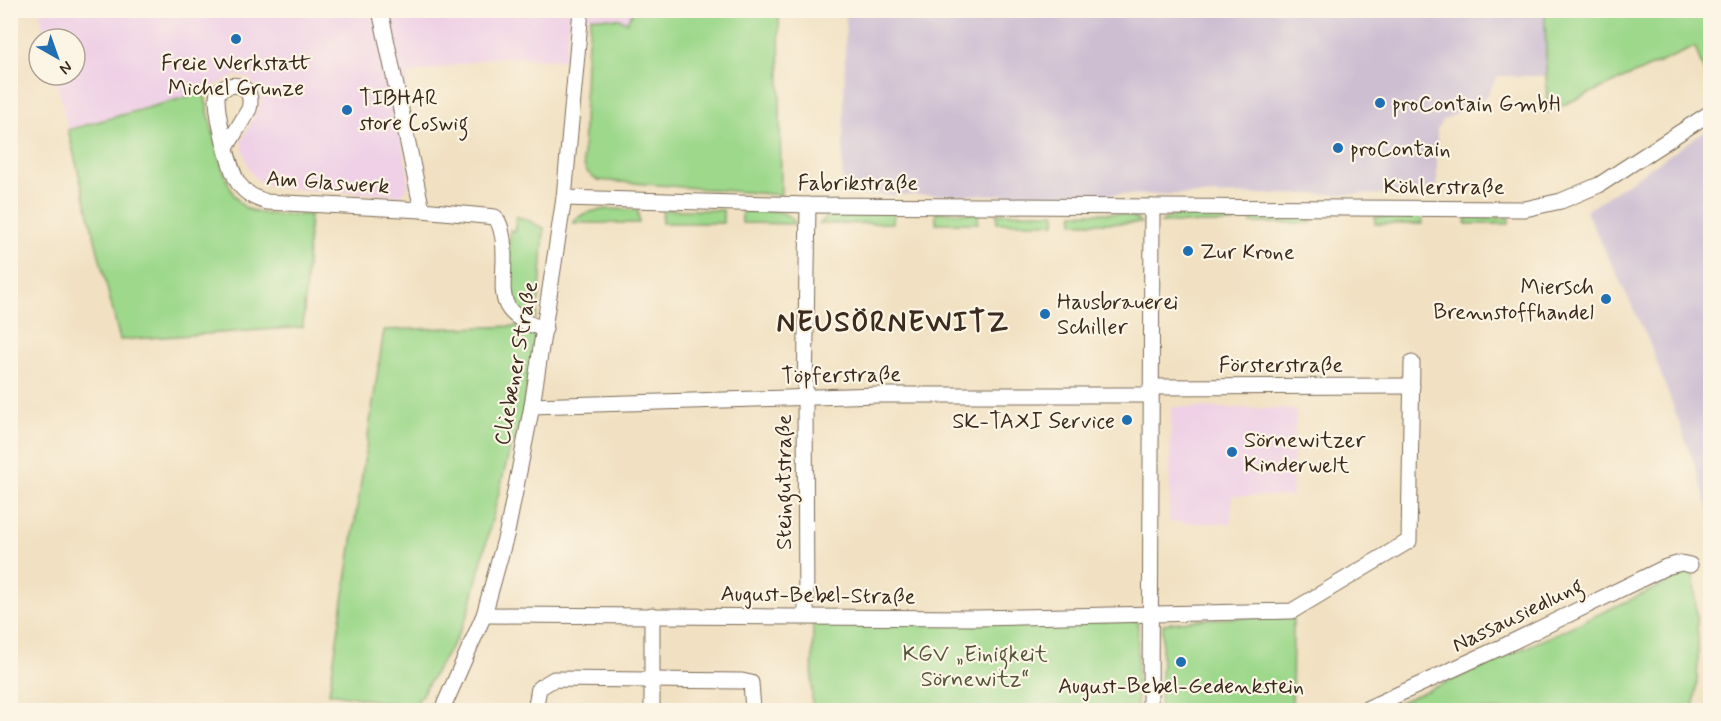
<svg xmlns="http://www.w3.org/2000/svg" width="1721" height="721" viewBox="0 0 1721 721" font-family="Mynerve,sans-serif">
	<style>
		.built { fill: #efd0e6 }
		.industrial { fill: #cdbed2 }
		.green { fill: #9dd88b; stroke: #6c8154; stroke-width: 1.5 }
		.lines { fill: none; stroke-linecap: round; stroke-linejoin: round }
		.minor-casing { stroke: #7b6a57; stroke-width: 17 }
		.minor { stroke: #fff; stroke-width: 15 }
		.poi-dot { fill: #1f6fb2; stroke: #fcf5e5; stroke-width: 2 }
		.labels { text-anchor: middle; stroke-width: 4.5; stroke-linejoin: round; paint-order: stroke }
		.poi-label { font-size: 22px; fill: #3b2a1e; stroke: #fcf5e5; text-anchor: start }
		.street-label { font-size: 22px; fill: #3b2a1e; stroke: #fcf5e5 }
		.park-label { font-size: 22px; fill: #545639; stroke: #fcf5e5 }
		.district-label { font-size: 28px; font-weight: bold; letter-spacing: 1.5px; fill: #3b2a1e; stroke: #fcf5e5 }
	</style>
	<rect width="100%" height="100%" fill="#fcf5e5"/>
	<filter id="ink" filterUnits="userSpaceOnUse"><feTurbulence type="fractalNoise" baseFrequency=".0167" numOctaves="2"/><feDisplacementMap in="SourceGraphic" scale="12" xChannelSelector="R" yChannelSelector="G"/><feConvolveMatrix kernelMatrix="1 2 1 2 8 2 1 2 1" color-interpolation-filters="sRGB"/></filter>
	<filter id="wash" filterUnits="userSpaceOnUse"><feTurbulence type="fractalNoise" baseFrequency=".008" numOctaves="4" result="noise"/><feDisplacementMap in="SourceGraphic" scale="24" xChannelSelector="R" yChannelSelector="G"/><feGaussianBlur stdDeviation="1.35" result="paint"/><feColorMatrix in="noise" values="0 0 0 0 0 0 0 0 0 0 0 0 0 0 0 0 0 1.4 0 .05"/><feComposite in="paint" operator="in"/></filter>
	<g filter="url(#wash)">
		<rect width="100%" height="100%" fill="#f1e1c2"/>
		<g class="built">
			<path d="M39 11H633L627 22 620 18 570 16 565 60 497 57 409 74 397 122 408 173V187L401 195 275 188 259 181 252 174 248 166 241 142 261 102 258 89 249 78 234 76 204 91 68 129 55 75H75V39H46Z"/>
			<path d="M1171 407 1296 409 1292 496H1232L1231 524 1169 522Z"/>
		</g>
		<g class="industrial">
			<path d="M846 11H1545L1546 76H1497L1487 96 1442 121 1437 130V194L842 195Z"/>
			<path d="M1710 128V514L1694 463 1648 339 1586 211Z"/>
		</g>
		<g class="green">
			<path d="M633 11H779L781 195 597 180C589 176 584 169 583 160L586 62 591 17 620 19 627 22Z"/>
			<path d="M1545 11H1710V89L1695 47 1547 112Z"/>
			<path d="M204 92C210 117 223 196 246 208 263 217 291 214 310 215L303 327 120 340 68 130Z"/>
			<path d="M608 209 638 210 639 223H573C582 211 594 211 608 209Z"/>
			<path d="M663 210H723V223H662Z"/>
			<path d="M742 211C760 211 786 206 796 224L742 223Z"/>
			<path d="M842 212H894L893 223 820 224 828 216Z"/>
			<path d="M936 212 978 213V223H936Z"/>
			<rect x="997" y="213" width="58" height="10"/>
			<path d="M1073 213C1091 214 1131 209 1141 223H1073Z"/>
			<path d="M1176 216H1235L1234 223H1161L1168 218Z"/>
			<rect x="1251" y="216" width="60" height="7"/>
			<path d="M516 217C527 217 534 225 544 228L540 292 536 319 513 307 507 285 510 230 515 231Z"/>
			<path d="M1375 217H1422L1423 224H1375Z"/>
			<path d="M1467 217 1509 218V224H1466Z"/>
			<path d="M520 326 535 337C530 364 524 427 510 449L468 614 456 639 414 707 329 693 384 330Z"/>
			<path d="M1693 571C1697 617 1702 665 1693 710H1381L1483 667Z"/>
			<path d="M1293 616 1292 710H1160L1163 624 1206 619Z"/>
			<path d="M1138 621 1137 710H812L813 622Z"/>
		</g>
	</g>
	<g filter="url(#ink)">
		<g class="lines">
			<defs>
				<g id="minor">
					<path d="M226 148 249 109C255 87 234 78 218 92 213 105 230 172 239 184 246 194 255 198 267 202L422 210 380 10"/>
					<path d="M564 198 808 205 1525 209 1561 201 1599 185 1710 113"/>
					<path d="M422 210 495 217C501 224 501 230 503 239 509 284 485 313 545 329"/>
					<path d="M1151 387 1412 386"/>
					<path d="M532 406 877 395H1150"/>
					<path d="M484 615 977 618 1292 611 1409 541 1412 363"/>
					<path d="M806 616 805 397 808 205"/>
					<path d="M442 710 484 615 507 532 532 406 564 198 581 10"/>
					<path d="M535 710 539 688 554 679 742 681 751 683 753 710"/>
					<path d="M652 710V615"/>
					<path d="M1150 710 1152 207"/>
					<path d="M1364 710 1508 644 1666 567 1681 563 1690 565"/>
				</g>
			</defs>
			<use href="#minor" class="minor-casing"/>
			<use href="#minor" class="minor"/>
		</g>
	</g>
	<g class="poi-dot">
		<circle cx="236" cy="39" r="6"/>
		<circle cx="1380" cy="103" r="6"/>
		<circle cx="347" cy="110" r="6"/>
		<circle cx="1338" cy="148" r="6"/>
		<circle cx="1188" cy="251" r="6"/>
		<circle cx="1606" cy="299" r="6"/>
		<circle cx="1045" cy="314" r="6"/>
		<circle cx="1127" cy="420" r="6"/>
		<circle cx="1232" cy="452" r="6"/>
		<circle cx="1181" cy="662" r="6"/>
	</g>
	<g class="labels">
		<g class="poi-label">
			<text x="236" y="70" text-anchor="middle">Freie Werkstatt<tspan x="236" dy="25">Michel Grunze</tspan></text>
			<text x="359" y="105">TIBHAR<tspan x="359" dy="25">store Coswig</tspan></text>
			<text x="1392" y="111">proContain GmbH</text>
			<text x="1350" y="156">proContain</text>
			<text x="1200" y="259">Zur Krone</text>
			<text x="1594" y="294" text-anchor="end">Miersch<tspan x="1594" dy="25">Brennstoffhandel</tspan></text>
			<text x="1057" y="309">Hausbrauerei<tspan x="1057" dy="25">Schiller</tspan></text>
			<text x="1115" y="428" text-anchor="end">SK-TAXI Service</text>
			<text x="1244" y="447">Sörnewitzer<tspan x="1244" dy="25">Kinderwelt</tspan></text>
			<text x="1181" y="693" text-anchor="middle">August-Bebel-Gedenkstein</text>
		</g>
		<g class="street-label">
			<text transform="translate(328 181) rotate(4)" y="8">Am Glaswerk</text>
			<text x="858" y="190">Fabrikstraße</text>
			<text x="1444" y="194">Köhlerstraße</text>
			<text transform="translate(515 363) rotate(-80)" y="8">Cliebener Straße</text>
			<text x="1281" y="372">Försterstraße</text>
			<text transform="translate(841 374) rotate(-1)" y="8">Töpferstraße</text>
			<text transform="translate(783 482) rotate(-90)" y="8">Steingutstraße</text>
			<text transform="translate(818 594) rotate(1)" y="8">August-Bebel-Straße</text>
			<text transform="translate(1517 614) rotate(-26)" y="8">Nassausiedlung</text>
		</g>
		<g class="park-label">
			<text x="975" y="661">KGV „Einigkeit<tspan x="975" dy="25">Sörnewitz“</tspan></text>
		</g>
		<g class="district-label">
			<text x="893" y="331">NEUSÖRNEWITZ</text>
		</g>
	</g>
	<rect width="1721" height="721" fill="none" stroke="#fcf5e5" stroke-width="36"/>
	<g transform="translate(57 57) rotate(140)"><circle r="28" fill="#fcf5e5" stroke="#afa495" stroke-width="1.5"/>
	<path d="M0-4.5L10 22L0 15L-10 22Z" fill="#1f6fb2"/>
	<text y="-9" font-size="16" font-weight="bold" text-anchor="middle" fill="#3b2a1e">N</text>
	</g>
</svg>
